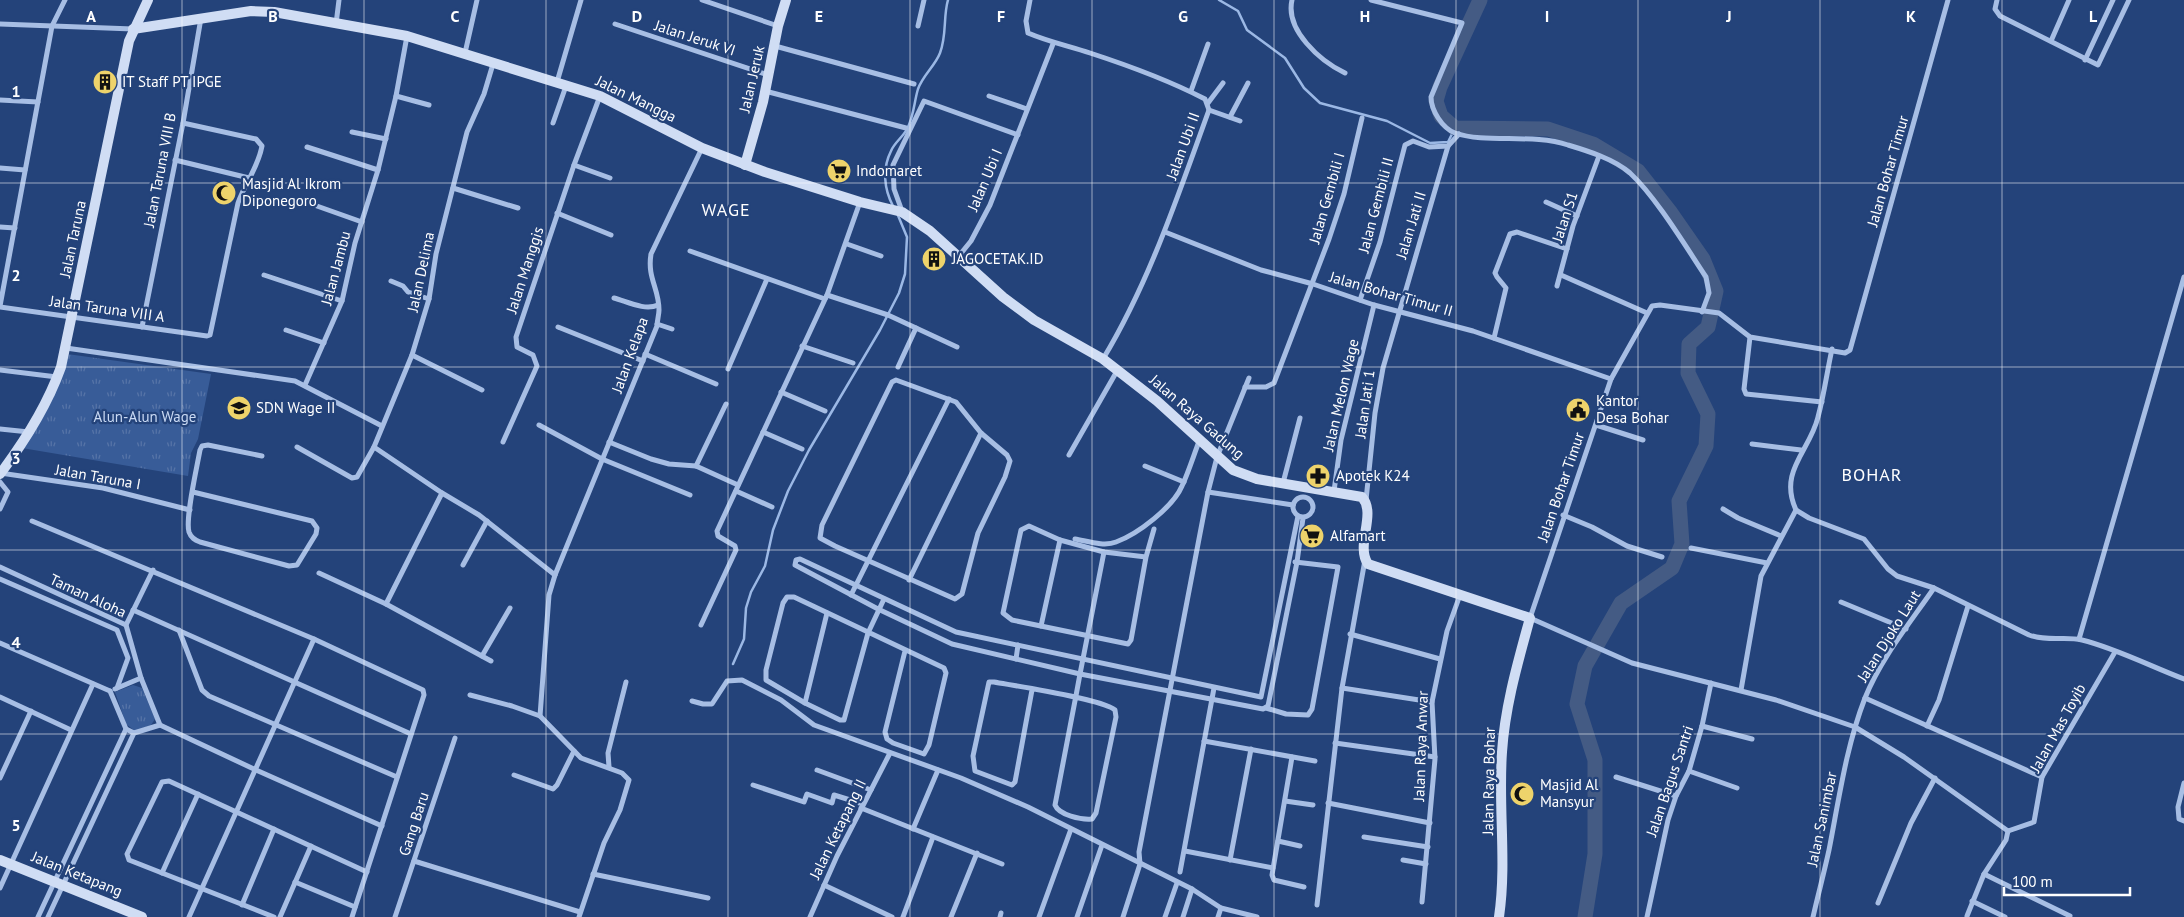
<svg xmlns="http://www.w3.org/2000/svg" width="2184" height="917" viewBox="0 0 2184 917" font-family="'PT Sans',sans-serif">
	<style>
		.park { fill: url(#park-tufts) }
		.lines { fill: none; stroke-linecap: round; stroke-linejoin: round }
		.stream { stroke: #9bb8e5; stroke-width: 2.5 }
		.river { stroke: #445b84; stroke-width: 15 }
		.street { stroke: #a7bee4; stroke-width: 5 }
		.secondary { stroke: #d0ddf4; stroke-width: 10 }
		.grid { fill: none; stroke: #fff; stroke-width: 1; stroke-opacity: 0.55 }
		.labels { text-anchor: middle; stroke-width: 4.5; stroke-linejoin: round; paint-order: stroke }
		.street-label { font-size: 15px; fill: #fff; stroke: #24437a }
		.poi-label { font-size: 15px; fill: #fff; stroke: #24437a; text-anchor: start }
		.park-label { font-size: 15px; fill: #cadaf4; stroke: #24437a }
		.quarter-label { font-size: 18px; letter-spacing: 1px; fill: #fff; stroke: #24437a }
		.grid-label { font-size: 16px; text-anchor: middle; font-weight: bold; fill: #fff; stroke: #24437a; stroke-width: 4.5; stroke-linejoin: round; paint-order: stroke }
	</style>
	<defs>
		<pattern id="park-tufts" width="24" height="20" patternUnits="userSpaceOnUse" patternTransform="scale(1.25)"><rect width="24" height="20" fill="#385c98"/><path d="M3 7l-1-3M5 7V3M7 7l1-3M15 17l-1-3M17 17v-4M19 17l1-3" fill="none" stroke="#5674a7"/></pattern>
	</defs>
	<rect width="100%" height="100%" fill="#24437a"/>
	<g class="park">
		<path d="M67 354 211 374 198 439 191 453 188 476 22 448Z"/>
		<path d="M133 685 142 688 155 719 151 725 135 731 126 724 115 692Z"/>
	</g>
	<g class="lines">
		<g class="stream">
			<path d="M1219 0 1238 11 1247 30 1285 58 1304 88 1320 103 1387 121 1430 143 1448 142 1455 128"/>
			<path d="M893 206C884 189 882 169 891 151 894 143 903 137 907 129 914 116 914 102 918 89 923 75 935 66 940 53 947 35 943 17 948 0"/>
			<path d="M733 664 744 639 746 608 751 592 765 566 773 530 788 491 809 450 880 330 899 293 905 274 907 237 897 213"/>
		</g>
		<path class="river" d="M1480 0 1440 87 1436 101 1441 116 1455 128 1548 129 1593 144 1638 171 1671 213 1703 259 1716 291 1708 327 1689 344 1688 373 1708 414 1706 446 1679 501 1682 544 1672 568 1621 603 1585 666 1577 704 1595 760V854L1585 917"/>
		<g class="street">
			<path d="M702 0 778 26"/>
			<path d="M1030 0 1026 21 1028 33C1049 42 1069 46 1090 53 1130 66 1168 80 1205 99L1209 110C1178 195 1150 281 1103 359"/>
			<path d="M1292 0C1285 30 1320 61 1345 73"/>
			<path d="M1371 0 1462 23 1431 97C1431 110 1442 128 1455 133 1487 144 1532 133 1568 145 1588 151 1614 159 1630 173 1656 197 1686 247 1706 277L1709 293 1702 312"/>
			<path d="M1948 0 1850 350 1845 353 1750 337 1719 313 1660 305 1652 306 1611 379 1530 618 1632 663 1776 700 1855 727 1904 757 2008 831"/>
			<path d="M1997 0 1995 9 2000 16 2098 65 2129 0"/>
			<path d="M0 24 133 29"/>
			<path d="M336 24 339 0"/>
			<path d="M615 24 768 75"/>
			<path d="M918 26 924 0"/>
			<path d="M2051 41 2069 0"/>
			<path d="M775 46 914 84"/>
			<path d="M465 53 477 0"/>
			<path d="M2085 60 2113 0"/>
			<path d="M557 82 581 0"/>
			<path d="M765 91 906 128"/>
			<path d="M1191 91 1208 44"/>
			<path d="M396 96 429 105"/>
			<path d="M989 96 1027 109"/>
			<path d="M0 100 38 102"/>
			<path d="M1208 103 1223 83"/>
			<path d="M1209 110 1240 121"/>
			<path d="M1230 117 1248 83"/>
			<path d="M553 123 566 86"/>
			<path d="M352 132 386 139"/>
			<path d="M307 147 378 170"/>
			<path d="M175 160 249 178"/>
			<path d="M574 165 610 178"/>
			<path d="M0 168 25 170"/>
			<path d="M453 188 518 208"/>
			<path d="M300 200 362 222"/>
			<path d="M1546 202 1577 216"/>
			<path d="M902 211 894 189 893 165 924 101 1018 135"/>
			<path d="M557 213 611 235"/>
			<path d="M0 227 15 228"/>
			<path d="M1165 232 1261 270 1313 284 1374 305 1473 331 1611 379"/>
			<path d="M847 244 881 256"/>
			<path d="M690 251 825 299"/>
			<path d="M958 257 971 241 990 205 1053 44"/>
			<path d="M264 275 342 301"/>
			<path d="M1561 275 1647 313"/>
			<path d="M391 281 403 286 408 292 429 299"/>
			<path d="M1557 286 1573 226 1599 156"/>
			<path d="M827 295 888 315 957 347"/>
			<path d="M614 298C628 302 645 311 658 305"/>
			<path d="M1360 300 1380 242 1405 145 1413 141 1429 147 1448 146 1459 134"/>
			<path d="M0 306 52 26 65 0"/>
			<path d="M0 307 207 336 210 335 238 203C245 183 258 168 262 146L256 139 183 123"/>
			<path d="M657 324 672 329"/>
			<path d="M142 327 183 123 201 18"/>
			<path d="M558 327 643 361"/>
			<path d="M286 330 324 343"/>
			<path d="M1750 337 1744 389 1746 394 1822 402"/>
			<path d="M1494 338 1506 288 1497 277 1495 273 1510 234 1517 232 1567 249"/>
			<path d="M802 346 853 363"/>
			<path d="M66 348 295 381 382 426"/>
			<path d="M1832 349C1827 372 1824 395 1818 417 1810 451 1778 471 1796 510L1809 518 1864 539 1888 569 1897 576 1934 588 2029 635C2049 642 2064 636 2082 640 2115 648 2152 667 2184 679"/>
			<path d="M645 354 716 384"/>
			<path d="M412 355 482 390"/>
			<path d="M898 367 916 328"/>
			<path d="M728 369 767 279"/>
			<path d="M0 370 57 377"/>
			<path d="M896 380 956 402 981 433 1007 455 1010 461 1005 477 978 533 962 594 955 599 835 546 820 538 822 525 892 382Z"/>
			<path d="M305 385 342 301 355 243 378 170 396 96 407 36"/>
			<path d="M1245 387H1266L1274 383 1329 239 1344 194 1362 118"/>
			<path d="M781 392 825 411"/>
			<path d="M539 425 602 459 690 495"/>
			<path d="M1596 425 1643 440"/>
			<path d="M0 429 29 432"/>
			<path d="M763 432 802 449"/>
			<path d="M503 442 537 366 533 355 517 347 516 337 574 165 600 96"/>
			<path d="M609 442 651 459 669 464 696 466 738 485"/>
			<path d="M1752 444 1801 450"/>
			<path d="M297 447 352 478 357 477 374 447 412 355 429 299 436 254 467 132 484 94 493 64"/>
			<path d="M374 447 442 493 386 604"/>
			<path d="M1069 455 1117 371"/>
			<path d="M696 466 726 404"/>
			<path d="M1145 466 1184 482"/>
			<path d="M0 473 103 488 190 510"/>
			<path d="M0 482 8 492 0 509"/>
			<path d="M1283 483 1300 418"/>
			<path d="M736 491 772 507"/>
			<path d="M1334 491 1341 440 1374 305"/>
			<path d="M193 492 312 521 317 528 316 534 297 565 289 566 200 542C195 540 191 538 189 532 185 519 197 467 200 450L202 446 208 445 262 456"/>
			<path d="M1208 492 1293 505"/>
			<path d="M442 493 479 515 555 575"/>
			<circle cx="1303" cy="507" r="10"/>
			<path d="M1366 500 1375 413 1383 368 1448 146"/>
			<path d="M1723 509 1738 518 1781 536"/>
			<path d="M1563 515 1592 527 1627 546 1662 557"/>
			<path d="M1298 516 1261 697 956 632 800 559 796 560 795 565 878 609 952 644 1080 674 1263 709 1268 706 1297 562 1303 518"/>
			<path d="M32 521 314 639 423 690 424 695 352 917"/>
			<path d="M1075 539C1087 541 1104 547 1116 542 1138 534 1173 507 1182 486 1189 471 1194 454 1200 439"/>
			<path d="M1691 548 1767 563"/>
			<path d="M1146 557 1104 552 1060 540 1029 526 1021 530 1003 613 1012 620 1128 644 1131 640 1146 557 1154 529"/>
			<path d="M463 565 487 521"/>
			<path d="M0 567 126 625 141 678 160 725"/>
			<path d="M319 573 386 604 491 661"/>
			<path d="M0 579 117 630 128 658 117 688"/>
			<path d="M909 580 981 433"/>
			<path d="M851 595 949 399"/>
			<path d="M884 599 868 633 844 720H840L805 703 766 680V670L783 603 787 597H794L944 668 946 673 929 745 924 754 893 743 887 739 885 732 905 651"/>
			<path d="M1841 602 1906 629"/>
			<path d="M133 610 411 734"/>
			<path d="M126 625 153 570"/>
			<path d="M701 625 736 550 735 546 718 536 717 531 827 295 860 202"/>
			<path d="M1041 626 1060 540"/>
			<path d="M179 630 202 690 209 696 397 777"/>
			<path d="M1350 634 1440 659"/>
			<path d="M2079 639 2184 277"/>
			<path d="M0 643 110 691"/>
			<path d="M482 656 510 608"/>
			<path d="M1016 659 1018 645"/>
			<path d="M1342 688 1432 702"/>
			<path d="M115 689 141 678"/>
			<path d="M1032 690 1015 782 1012 785 975 771 973 756 989 682H994C1016 686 1102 699 1115 710L1116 717 1096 813 1092 819C1081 820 1059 815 1055 805 1063 762 1072 718 1080 674L1104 552"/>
			<path d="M1741 690 1761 576 1796 510"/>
			<path d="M110 691 126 729 134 733"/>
			<path d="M470 695 512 706 540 716 581 758 622 773 629 780 620 810 604 843 579 917"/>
			<path d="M0 697 71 730"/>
			<path d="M1865 698 2042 777"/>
			<path d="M692 701 703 704H712L727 681 742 680 781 700 814 725 961 778 1028 807 1192 889 1221 908 1257 917"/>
			<path d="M805 703 827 613"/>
			<path d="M1266 708 1286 714 1308 715 1312 709 1338 567 1295 562"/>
			<path d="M540 716 549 595 555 575 657 326C657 321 659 315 659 310 659 288 647 278 651 254L702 148"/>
			<path d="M1702 726 1752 739"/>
			<path d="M1927 726 1939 700 1968 606"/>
			<path d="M1204 741 1315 761"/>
			<path d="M1335 743 1435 757"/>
			<path d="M1292 757 1272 875 1274 880 1304 887"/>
			<path d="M609 767 608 753 626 682"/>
			<path d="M817 770 871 790"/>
			<path d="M1689 771 1737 788"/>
			<path d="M514 775 553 789 557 785 574 751"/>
			<path d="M1616 777 1676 796"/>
			<path d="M0 778 31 711"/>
			<path d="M2184 783 2178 807 2179 819 2184 821"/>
			<path d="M753 785 804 802 807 794 832 803 834 795 863 804"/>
			<path d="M1285 801 1313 805"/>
			<path d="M1328 803 1430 823"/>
			<path d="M861 808 1002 864"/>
			<path d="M913 829 938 770"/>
			<path d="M2008 831 2034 822 2042 777 2115 652"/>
			<path d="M2008 831 2006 840 1984 874 2070 916"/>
			<path d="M1364 837 1428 847"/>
			<path d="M1278 841 1300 846"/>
			<path d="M1185 851 1273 868"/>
			<path d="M1230 860 1251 749"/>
			<path d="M1403 860 1426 864"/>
			<path d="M414 861 580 912"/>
			<path d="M1180 872 1214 688"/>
			<path d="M162 873 198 794"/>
			<path d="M593 874 708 898"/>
			<path d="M295 882 355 907"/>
			<path d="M824 885 892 917"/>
			<path d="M0 888 93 684"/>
			<path d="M1972 901 2005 917"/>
			<path d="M1422 902 1435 759 1432 702 1447 631 1460 595"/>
			<path d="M1878 903 1911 823 1935 778"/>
			<path d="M242 905 274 829"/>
			<path d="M1317 905 1342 688 1365 560"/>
			<path d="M1967 916 1984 874"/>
			<path d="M38 917 126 729"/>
			<path d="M48 917 134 733 160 725 256 770 382 826"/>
			<path d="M189 917 314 639"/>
			<path d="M274 917 129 860 127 854 162 782 169 781 367 872"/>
			<path d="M280 917 311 846"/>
			<path d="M395 917 455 738"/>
			<path d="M810 917 837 856 890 753"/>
			<path d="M903 917 933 837"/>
			<path d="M951 917 977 853"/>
			<path d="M1000 917 1001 913"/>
			<path d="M1039 917 1071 829"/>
			<path d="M1077 917 1102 845"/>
			<path d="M1123 917 1140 864 1139 852 1208 492 1217 457 1249 378"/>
			<path d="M1165 917 1177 883"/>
			<path d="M1183 917 1192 889"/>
			<path d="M1218 917 1221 908"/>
			<path d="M1647 917 1668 820 1676 796 1689 771 1702 726 1711 683"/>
			<path d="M1813 917C1818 895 1824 873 1829 850 1839 799 1846 747 1865 698 1881 658 1910 623 1934 588"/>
		</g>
		<g class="secondary">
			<path d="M133 29 251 11 274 12 407 36 600 96 702 148 765 172 860 202 902 212 930 231 1003 297 1034 320 1103 359 1157 401 1233 470 1257 479 1362 497C1377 514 1355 545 1368 564L1530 618C1518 662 1505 706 1502 752 1498 807 1507 862 1499 917"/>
			<path d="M745 165 763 102 778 26 786 0"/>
			<path d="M0 474C25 441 47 406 61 367L129 41 148 0"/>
			<path d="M0 860 142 917"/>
		</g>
	</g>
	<path class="grid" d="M182 0V917M364 0V917M546 0V917M728 0V917M910 0V917M1092 0V917M1274 0V917M1456 0V917M1638 0V917M1820 0V917M2002 0V917M0 183H2184M0 367H2184M0 550H2184M0 734H2184"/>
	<defs>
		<symbol id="building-disc" viewBox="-11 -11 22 22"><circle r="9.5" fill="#eed36b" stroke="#24437a"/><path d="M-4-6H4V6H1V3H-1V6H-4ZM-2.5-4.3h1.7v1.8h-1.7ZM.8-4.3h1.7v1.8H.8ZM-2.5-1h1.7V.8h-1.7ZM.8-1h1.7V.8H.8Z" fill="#111"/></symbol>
		<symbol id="supermarket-disc" viewBox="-11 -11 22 22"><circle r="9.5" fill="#eed36b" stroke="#24437a"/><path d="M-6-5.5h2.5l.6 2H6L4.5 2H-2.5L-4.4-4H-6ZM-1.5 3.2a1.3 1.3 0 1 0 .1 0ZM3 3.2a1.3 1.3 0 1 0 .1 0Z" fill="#111"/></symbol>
		<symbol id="mosque-disc" viewBox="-11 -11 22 22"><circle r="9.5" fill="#eed36b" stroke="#24437a"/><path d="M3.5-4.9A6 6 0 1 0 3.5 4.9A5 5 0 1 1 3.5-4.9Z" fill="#111"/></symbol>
		<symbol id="school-disc" viewBox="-11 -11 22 22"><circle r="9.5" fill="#eed36b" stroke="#24437a"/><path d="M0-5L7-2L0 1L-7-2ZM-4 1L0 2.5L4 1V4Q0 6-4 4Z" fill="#111"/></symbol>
		<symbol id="civic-disc" viewBox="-11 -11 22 22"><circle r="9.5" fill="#eed36b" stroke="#24437a"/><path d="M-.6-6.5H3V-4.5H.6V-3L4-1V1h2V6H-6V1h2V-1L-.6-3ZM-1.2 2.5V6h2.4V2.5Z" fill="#111"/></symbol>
		<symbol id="pharmacy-disc" viewBox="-11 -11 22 22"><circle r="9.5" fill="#eed36b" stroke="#24437a"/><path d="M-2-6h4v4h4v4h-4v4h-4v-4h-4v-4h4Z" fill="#111"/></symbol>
	</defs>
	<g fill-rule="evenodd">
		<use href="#building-disc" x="91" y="68" width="28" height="28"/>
		<use href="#supermarket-disc" x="825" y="157" width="28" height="28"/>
		<use href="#mosque-disc" x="210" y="179" width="28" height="28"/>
		<use href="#building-disc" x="920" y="245" width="28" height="28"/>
		<use href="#school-disc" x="225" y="394" width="28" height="28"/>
		<use href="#civic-disc" x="1564" y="396" width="28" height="28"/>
		<use href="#pharmacy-disc" x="1304" y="462" width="28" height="28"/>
		<use href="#supermarket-disc" x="1298" y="522" width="28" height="28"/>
		<use href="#mosque-disc" x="1508" y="780" width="28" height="28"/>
	</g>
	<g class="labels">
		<g class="street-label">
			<text transform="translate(695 38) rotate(18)" y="5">Jalan Jeruk VI</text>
			<text transform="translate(752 79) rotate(-77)" y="5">Jalan Jeruk</text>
			<text transform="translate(636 99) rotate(26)" y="5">Jalan Mangga</text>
			<text transform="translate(1183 146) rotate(-70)" y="5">Jalan Ubi II</text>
			<text transform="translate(160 170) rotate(-79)" y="5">Jalan Taruna VIII B</text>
			<text transform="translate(1888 171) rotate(-74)" y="5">Jalan Bohar Timur</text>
			<text transform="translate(985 180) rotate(-67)" y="5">Jalan Ubi I</text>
			<text transform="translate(1327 198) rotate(-74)" y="5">Jalan Gembili I</text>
			<text transform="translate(1376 205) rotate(-75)" y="5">Jalan Gembili II</text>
			<text transform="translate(1565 217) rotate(-72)" y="5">Jalan S1</text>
			<text transform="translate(1411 225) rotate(-73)" y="5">Jalan Jati II</text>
			<text transform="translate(73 239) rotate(-78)" y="5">Jalan Taruna</text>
			<text transform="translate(336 268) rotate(-75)" y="5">Jalan Jambu</text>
			<text transform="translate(525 270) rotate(-72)" y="5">Jalan Manggis</text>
			<text transform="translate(421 272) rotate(-78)" y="5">Jalan Delima</text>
			<text transform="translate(1391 294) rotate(16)" y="5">Jalan Bohar Timur II</text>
			<text transform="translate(107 309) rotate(8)" y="5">Jalan Taruna VIII A</text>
			<text transform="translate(630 355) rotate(-70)" y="5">Jalan Kelapa</text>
			<text transform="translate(1341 395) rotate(-77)" y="5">Jalan Melon Wage</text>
			<text transform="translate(1365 404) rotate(-82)" y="5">Jalan Jati 1</text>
			<text transform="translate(1197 417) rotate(41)" y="5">Jalan Raya Gadung</text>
			<text transform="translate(98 477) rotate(10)" y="5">Jalan Taruna I</text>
			<text transform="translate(1561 487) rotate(-71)" y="5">Jalan Bohar Timur</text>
			<text transform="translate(88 596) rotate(25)" y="5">Taman Aloha</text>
			<text transform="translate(1889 636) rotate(-58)" y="5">Jalan Djoko Laut</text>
			<text transform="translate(2058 728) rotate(-61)" y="5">Jalan Mas Toyib</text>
			<text transform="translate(1421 746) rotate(-88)" y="5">Jalan Raya Anwar</text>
			<text transform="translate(1489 781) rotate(-89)" y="5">Jalan Raya Bohar</text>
			<text transform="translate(1670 781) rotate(-71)" y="5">Jalan Bagus Santri</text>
			<text transform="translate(1822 819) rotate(-78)" y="5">Jalan Sanimbar</text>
			<text transform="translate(414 824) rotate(-72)" y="5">Gang Baru</text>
			<text transform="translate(838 829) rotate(-64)" y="5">Jalan Ketapang II</text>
			<text transform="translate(77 874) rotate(22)" y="5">Jalan Ketapang</text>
		</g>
		<g class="poi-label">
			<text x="122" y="87">IT Staff PT IPGE</text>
			<text x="856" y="176">Indomaret</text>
			<text x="242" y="189">Masjid Al Ikrom<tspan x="242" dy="17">Diponegoro</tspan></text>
			<text x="952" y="264">JAGOCETAK.ID</text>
			<text x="1596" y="406">Kantor<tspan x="1596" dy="17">Desa Bohar</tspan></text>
			<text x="256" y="413">SDN Wage II</text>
			<text x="1336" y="481">Apotek K24</text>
			<text x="1330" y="541">Alfamart</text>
			<text x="1540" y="790">Masjid Al<tspan x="1540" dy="17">Mansyur</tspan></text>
		</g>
		<g class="park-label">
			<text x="145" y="422">Alun-Alun Wage</text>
		</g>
		<g class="quarter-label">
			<text x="726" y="216">WAGE</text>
			<text x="1872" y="481">BOHAR</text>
		</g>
	</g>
	<g class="grid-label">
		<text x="91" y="22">A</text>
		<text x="273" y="22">B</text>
		<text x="455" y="22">C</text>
		<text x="637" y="22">D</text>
		<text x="819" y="22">E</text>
		<text x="1001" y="22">F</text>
		<text x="1183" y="22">G</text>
		<text x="1365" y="22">H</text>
		<text x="1547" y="22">I</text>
		<text x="1729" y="22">J</text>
		<text x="1911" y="22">K</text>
		<text x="2093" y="22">L</text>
		<text x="16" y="97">1</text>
		<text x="16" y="281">2</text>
		<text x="16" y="464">3</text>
		<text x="16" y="648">4</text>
		<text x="16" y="831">5</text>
	</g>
	<path d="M2004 887v8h126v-8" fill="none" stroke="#ffffff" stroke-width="2.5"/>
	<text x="2012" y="887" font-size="15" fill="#ffffff" stroke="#24437a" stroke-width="4" paint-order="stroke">100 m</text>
</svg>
